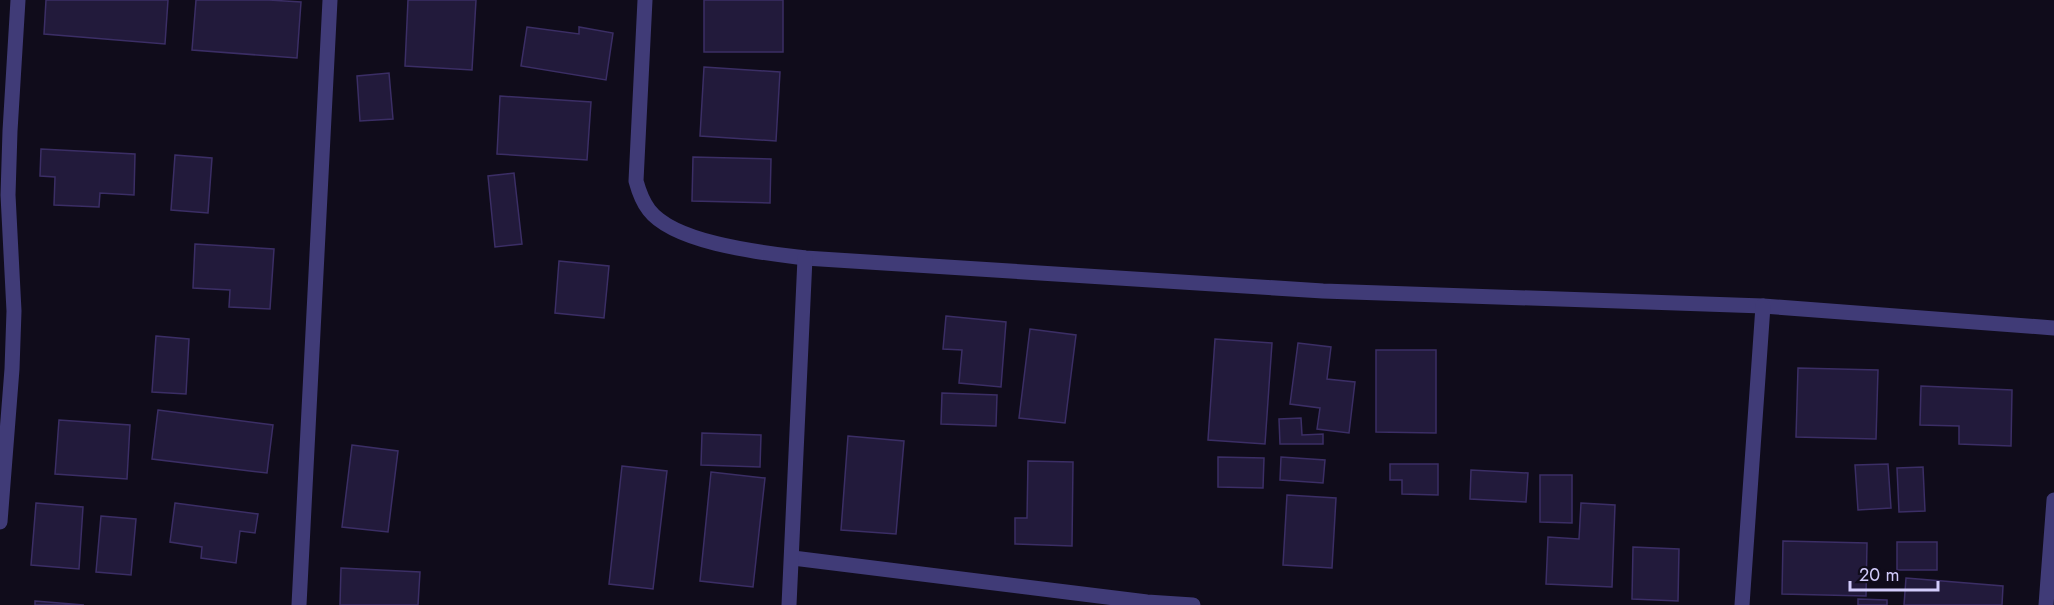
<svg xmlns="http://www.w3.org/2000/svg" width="2054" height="605" viewBox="0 0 2054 605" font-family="Jost,sans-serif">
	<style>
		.building { fill: #221a3b; stroke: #3b2e65; stroke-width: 1.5 }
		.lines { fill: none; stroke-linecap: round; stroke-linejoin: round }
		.minor { stroke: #403b77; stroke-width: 15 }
	</style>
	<rect width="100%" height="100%" fill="#100c1b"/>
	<g class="building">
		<path d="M46 0H168L165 44 44 34Z"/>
		<path d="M196 0H269L301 2 297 58 192 50Z"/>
		<path d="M408 0H476L472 70 405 66Z"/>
		<rect x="704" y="0" width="79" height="52"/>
		<path d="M527 27 579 34V27L613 33 606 80 521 66Z"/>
		<path d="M704 67 780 72 776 141 700 136Z"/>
		<path d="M389 73 393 119 360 121 357 76Z"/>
		<path d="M500 96 591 102 587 160 497 154Z"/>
		<path d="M41 149 135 154 134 195 100 193 99 207 54 205 55 177 40 176Z"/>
		<path d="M175 155 212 158 208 213 171 210Z"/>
		<path d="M693 157 771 159 770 203 692 201Z"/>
		<path d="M514 173 522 244 495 247 488 176Z"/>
		<path d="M195 244 274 249 270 309 229 307 230 290 193 288Z"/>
		<path d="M559 261 609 266 604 318 555 313Z"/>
		<path d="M946 316 1006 322 1001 387 959 383 962 350 943 349Z"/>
		<path d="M1030 329 1076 335 1065 423 1019 418Z"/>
		<path d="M156 336 189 339 186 394 152 392Z"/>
		<path d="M1215 339 1272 343 1265 444 1208 440Z"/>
		<path d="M1298 343 1331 347 1327 379 1355 382 1349 433 1317 429 1320 408 1290 404Z"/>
		<path d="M1376 350H1436V433L1376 432Z"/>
		<path d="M1798 368 1878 370 1876 439 1796 437Z"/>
		<path d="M1921 386 2012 390 2011 446 1959 444V426L1920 425Z"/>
		<path d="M942 393 997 395 996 426 941 424Z"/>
		<path d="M158 410 273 425 267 473 152 459Z"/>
		<path d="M1301 418 1302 435 1323 434V444H1280L1279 419Z"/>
		<path d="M59 420 130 425 127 479 55 474Z"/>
		<path d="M702 433 761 435 760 467 701 465Z"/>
		<path d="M848 436 904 441 896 534 841 530Z"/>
		<path d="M352 445 398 451 388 532 342 527Z"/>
		<path d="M1218 457 1264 458 1263 488 1218 487Z"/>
		<path d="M1281 457 1325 460 1323 483 1280 480Z"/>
		<path d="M1028 461 1073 462 1072 546 1015 544V518H1027Z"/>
		<path d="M1390 464H1438V495L1402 494V480H1390Z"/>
		<path d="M1888 464 1891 508 1858 510 1855 465Z"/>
		<path d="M622 466 667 471 653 589 609 584Z"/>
		<path d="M1923 467 1925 511 1899 512 1897 468Z"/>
		<path d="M1471 470 1528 473 1526 502 1470 499Z"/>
		<path d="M711 472 765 478 753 587 700 581Z"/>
		<path d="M1540 475H1572V523L1540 522Z"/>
		<path d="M1287 495 1336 498 1332 568 1283 565Z"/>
		<path d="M36 503 83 507 79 569 31 565Z"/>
		<path d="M175 503 258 514 255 533 240 531 236 563 201 558 202 547 170 542Z"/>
		<path d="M1581 503 1615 505 1612 587 1546 584 1548 537 1579 539Z"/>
		<path d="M101 516 136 519 131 575 96 572Z"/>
		<path d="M1783 541 1867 543 1866 596 1782 594Z"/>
		<rect x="1897" y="542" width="40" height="28"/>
		<path d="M1633 547 1679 549 1678 601 1632 599Z"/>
		<path d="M341 568 420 572 418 605H340Z"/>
		<path d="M1906 578 2003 586 2002 605H1904Z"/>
		<path d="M1858 599 1887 600V605H1858Z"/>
		<path d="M35 601 84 605H35Z"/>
	</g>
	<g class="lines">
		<g class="minor">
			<path d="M645 0 636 181C639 192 642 201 649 210 675 244 765 253 805 258L1323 291 1763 306 2054 328"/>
			<path d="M0 522 12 369 14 311 8 195 10 131 18 0"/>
			<path d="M793 558 1147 602 1193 605"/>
			<path d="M299 605 330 0"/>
			<path d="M789 605 805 258"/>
			<path d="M1742 605 1763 306"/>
			<path d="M2046 605 2054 500"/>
		</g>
	</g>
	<path d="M1850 581v9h88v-9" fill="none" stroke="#d2cbfb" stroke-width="3"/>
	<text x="1859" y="581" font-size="18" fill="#d2cbfb" stroke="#100c1b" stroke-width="4.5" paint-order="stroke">20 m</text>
</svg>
